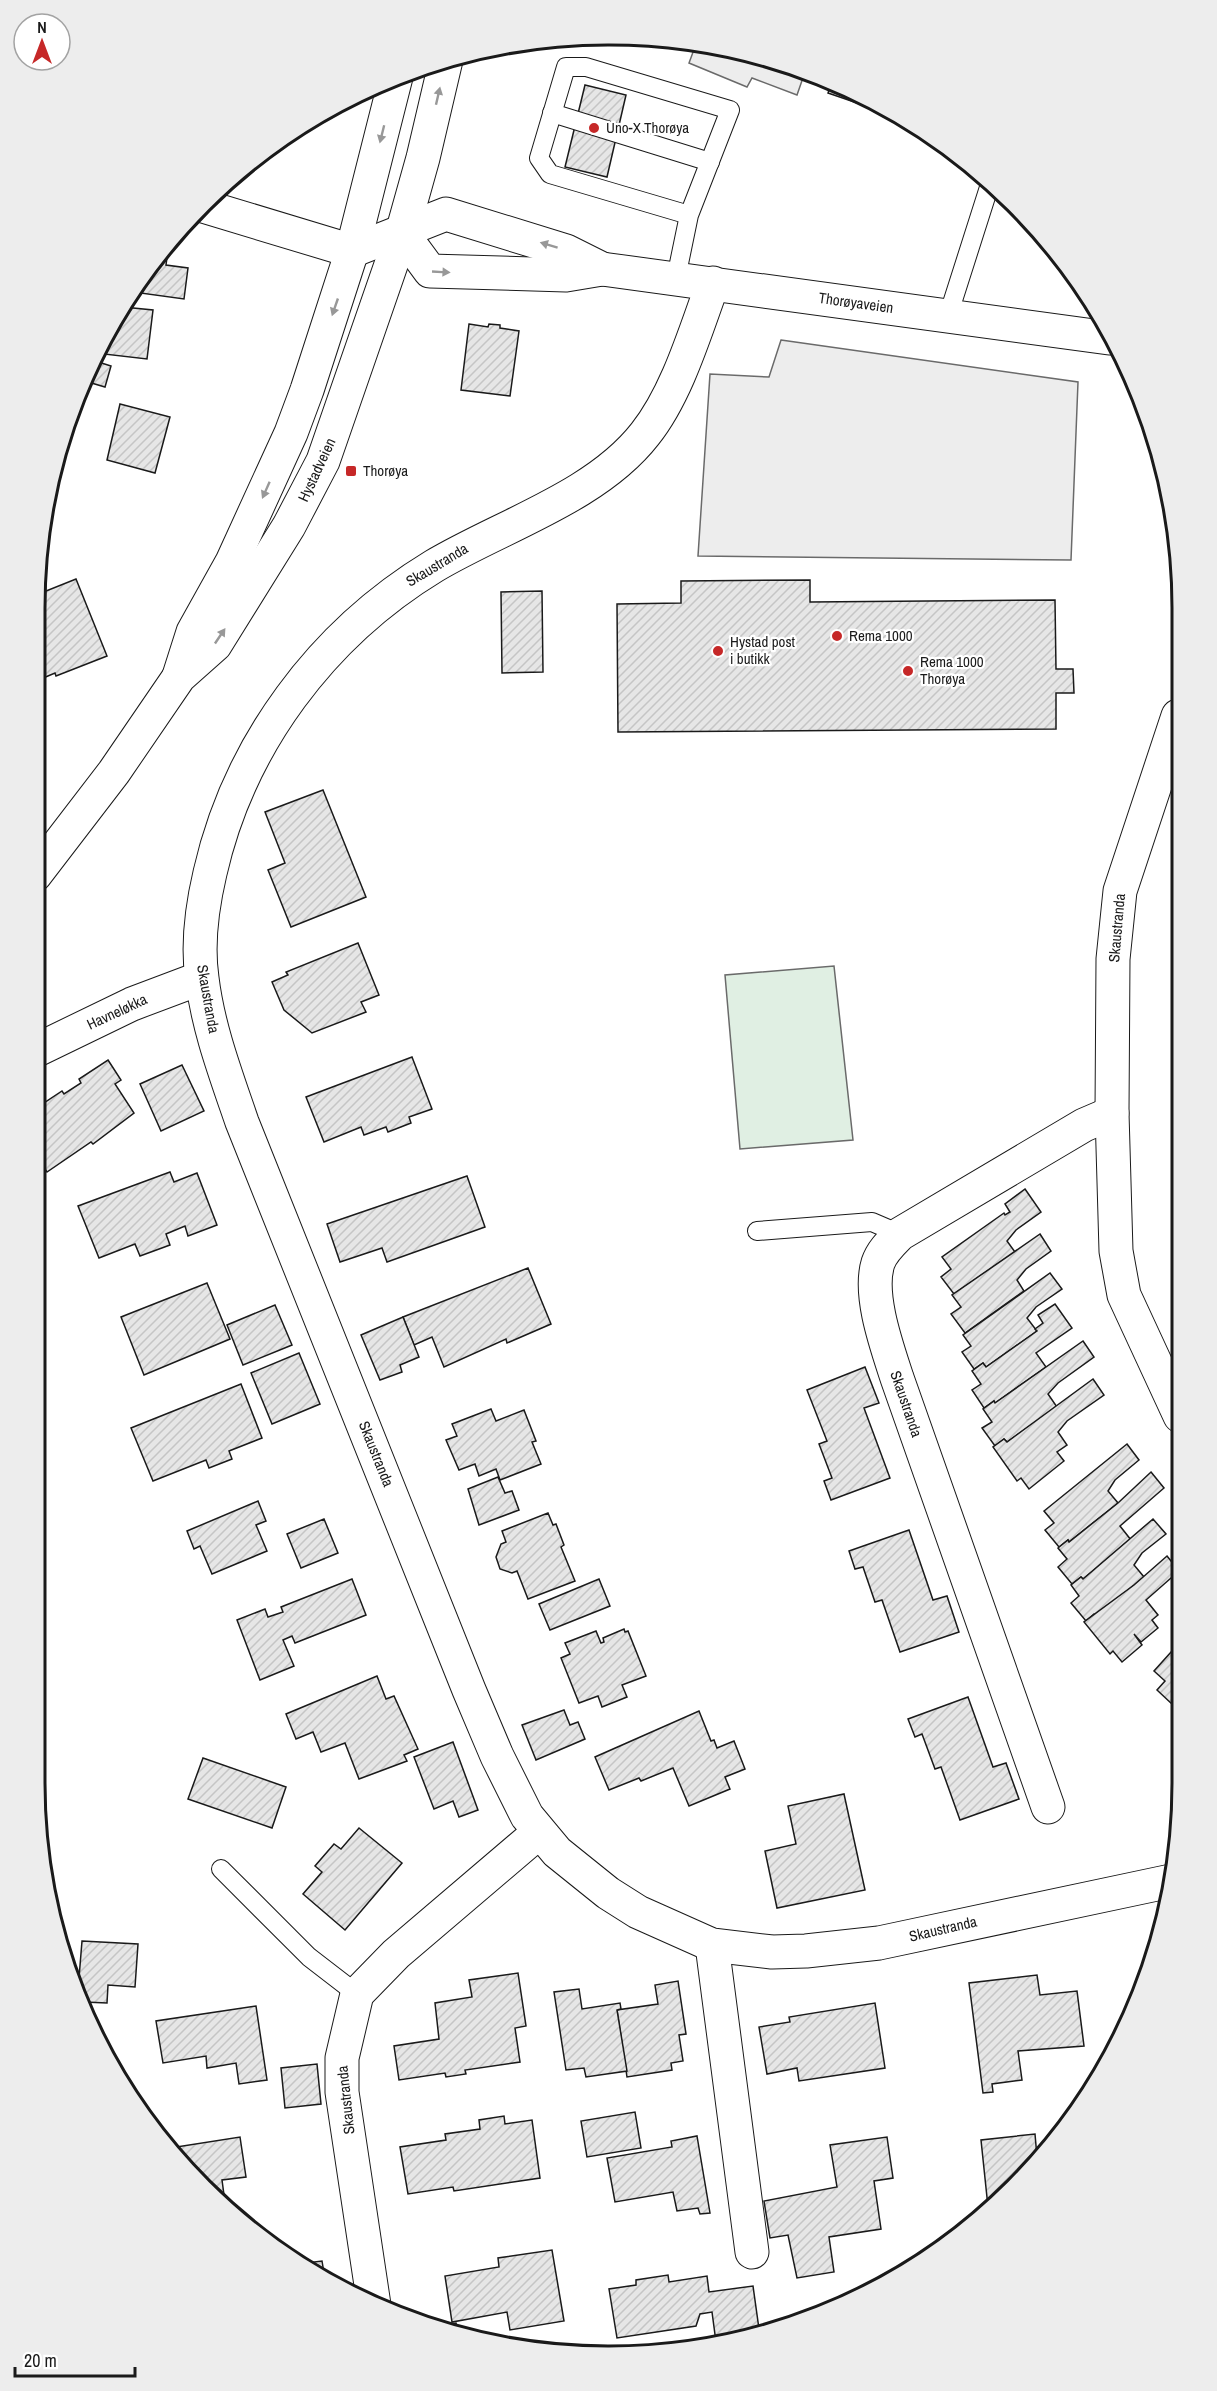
<svg xmlns="http://www.w3.org/2000/svg" width="1217" height="2391" viewBox="0 0 1217 2391" font-family="'Archivo Narrow',sans-serif">
	<style>
		.green { fill: #e0efe3; stroke: #6a6a6a; stroke-width: 1.5 }
		.parking { fill: #ededed; stroke: #6a6a6a; stroke-width: 1.5 }
		.building { fill: url(#building-hatch); stroke: #1a1a1a; stroke-width: 1.5 }
		.lines { fill: none; stroke-linecap: round; stroke-linejoin: round }
		.service-casing { stroke: #1a1a1a; stroke-width: 20 }
		.minor-casing { stroke: #1a1a1a; stroke-width: 35 }
		.primary-casing { stroke: #1a1a1a; stroke-width: 35 }
		.service { stroke: #fff; stroke-width: 18 }
		.minor { stroke: #fff; stroke-width: 33 }
		.primary { stroke: #fff; stroke-width: 33 }
		.oneway { fill: #989898 }
		.poi-dot { fill: #c62828; stroke: #fff; stroke-width: 2 }
		.labels { text-anchor: middle; stroke-width: 4.5; stroke-linejoin: round; paint-order: stroke }
		.poi-label { font-size: 15px; fill: #1a1a1a; stroke: #fff; text-anchor: start }
		.street-label { font-size: 15px; fill: #1a1a1a; stroke: #fff }
		.rim { fill: none; stroke: #1a1a1a; stroke-width: 3 }
	</style>
	<defs>
		<pattern id="building-hatch" width="6" height="6" patternUnits="userSpaceOnUse" patternTransform="scale(1.5)"><rect width="6" height="6" fill="#e6e6e6"/><path d="M-1 1l2-2M0 6l6-6M5 7l2-2" fill="none" stroke="#c5c5c5"/></pattern>
	</defs>
	<rect width="100%" height="100%" fill="#fff"/>
	<path class="green" d="M834 966 853 1140 740 1149 725 975Z"/>
	<g class="parking">
		<path d="M696 44 757 54 805 72 797 95 752 78 747 87 689 63Z"/>
		<path d="M781 340 1078 382 1071 560 698 556 710 374 769 377Z"/>
	</g>
	<g class="building">
		<path d="M832 82 862 94 895 116 828 93Z"/>
		<path d="M585 85 626 95 607 177 565 167Z"/>
		<path d="M169 242 166 265 188 268 184 299 133 292 153 259Z"/>
		<path d="M123 307 153 310 147 359 95 353Z"/>
		<path d="M469 324 488 327 489 324 500 325V328L519 331 510 396 461 390Z"/>
		<path d="M92 360 111 366 105 387 88 382 83 396 78 395Z"/>
		<path d="M120 404 170 417 155 473 107 460Z"/>
		<path d="M76 579 107 656 56 676 55 673 36 681V632L39 631 36 624V595Z"/>
		<path d="M810 580V602L1055 600 1056 669H1073L1074 693H1056V729L618 732 617 604 681 603V581Z"/>
		<path d="M542 591 543 672 502 673 501 592Z"/>
		<path d="M323 790 366 897 291 927 268 870 285 863 265 812Z"/>
		<path d="M358 943 379 995 361 1002 366 1012 312 1033 284 1010 272 982 288 975 286 972Z"/>
		<path d="M412 1057 432 1109 409 1117 411 1123 388 1132 386 1127 364 1135 361 1127 324 1142 306 1097Z"/>
		<path d="M108 1060 121 1080 115 1084 134 1113 93 1144 91 1142 47 1172 35 1154V1109L62 1091 64 1094 81 1083 79 1079Z"/>
		<path d="M182 1065 204 1111 161 1131 140 1084Z"/>
		<path d="M170 1172 174 1182 197 1173 217 1225 188 1236 185 1226 166 1234 170 1245 140 1256 135 1244 99 1258 78 1206Z"/>
		<path d="M467 1176 485 1227 387 1262 382 1248 340 1262 327 1224Z"/>
		<path d="M1025 1189 1041 1212 1016 1230 1007 1241 1015 1252 954 1294 941 1277 951 1269 942 1257 1004 1213 1005 1215 1010 1212 1005 1204Z"/>
		<path d="M1040 1234 1051 1251 1026 1269 1017 1280 1024 1291 965 1333 951 1314 961 1307 952 1295Z"/>
		<path d="M528 1268 551 1324 507 1343 506 1339 444 1367 432 1337 414 1345 403 1317Z"/>
		<path d="M1050 1273 1062 1289 1036 1307 1027 1318 1037 1331 986 1367 983 1363 974 1369 962 1352 971 1346 963 1335Z"/>
		<path d="M207 1283 230 1339 144 1375 121 1317Z"/>
		<path d="M1055 1304 1072 1328 1036 1353 1046 1367 995 1403 994 1401 984 1408 972 1390 981 1384 972 1371 983 1363 986 1367 1037 1331 1035 1329 1043 1323 1038 1315Z"/>
		<path d="M275 1305 292 1345 243 1365 227 1325Z"/>
		<path d="M403 1317 419 1357 400 1365 402 1372 380 1380 361 1335Z"/>
		<path d="M1083 1341 1094 1357 1058 1383 1048 1394 1057 1407 1007 1442 1004 1439 995 1446 982 1428 992 1422 983 1409 994 1401 995 1403Z"/>
		<path d="M299 1353 320 1404 272 1424 251 1373Z"/>
		<path d="M865 1367 879 1403 864 1408 890 1478 831 1500 824 1481 832 1478 819 1444 827 1441 807 1390Z"/>
		<path d="M1093 1379 1104 1395 1067 1421 1058 1432 1067 1445 1057 1452 1064 1461 1029 1489 1021 1478 1017 1481 993 1447 1004 1439 1007 1442Z"/>
		<path d="M241 1384 262 1438 229 1451 232 1459 209 1468 206 1460 153 1481 131 1428Z"/>
		<path d="M491 1409 496 1421 524 1410 536 1441 532 1442 541 1464 500 1480 496 1469 479 1476 475 1464 459 1470 446 1440 457 1436 452 1424Z"/>
		<path d="M1127 1444 1139 1460 1115 1480 1108 1491 1118 1503 1069 1542 1068 1540 1059 1547 1045 1530 1054 1523 1044 1511Z"/>
		<path d="M1151 1472 1164 1488 1120 1526 1131 1540 1083 1579 1081 1577 1072 1584 1058 1567 1067 1559 1058 1548 1068 1540 1069 1542 1118 1503Z"/>
		<path d="M498 1477 505 1493 512 1491 519 1510 479 1525 468 1489Z"/>
		<path d="M258 1501 266 1521 256 1525 267 1551 212 1574 200 1546 194 1549 187 1531Z"/>
		<path d="M548 1513 553 1525 556 1524 564 1545 561 1547 575 1581 528 1599 517 1571 512 1573 500 1569 496 1557 501 1544 506 1542 502 1531Z"/>
		<path d="M324 1519 338 1553 301 1568 287 1534Z"/>
		<path d="M1153 1519 1166 1534 1142 1553 1134 1565 1144 1577 1096 1616 1094 1614 1086 1621 1071 1603 1079 1596 1071 1585 1081 1577 1083 1579Z"/>
		<path d="M909 1530 933 1600 947 1596 959 1632 900 1652 882 1600 875 1602 863 1567 855 1569 849 1551Z"/>
		<path d="M1167 1556 1179 1571 1146 1600 1158 1615 1152 1620 1158 1628 1141 1642 1134 1634 1142 1645 1122 1662 1113 1651 1110 1654 1084 1622 1134 1585Z"/>
		<path d="M352 1579 366 1615 295 1643 292 1636 283 1640 294 1666 260 1680 237 1620 265 1609 268 1617 283 1612 281 1607Z"/>
		<path d="M599 1579 610 1606 550 1630 539 1604Z"/>
		<path d="M624 1629 625 1632 628 1631 646 1676 622 1685 627 1697 602 1707 598 1696 579 1703 561 1658 570 1654 565 1643 596 1631 601 1643 604 1642 603 1638Z"/>
		<path d="M1181 1641V1697L1173 1705 1157 1690 1165 1681 1154 1671Z"/>
		<path d="M377 1676 386 1699 394 1696 418 1749 404 1755 407 1761 359 1779 345 1743 321 1752 313 1732 296 1739 286 1714Z"/>
		<path d="M968 1697 993 1767 1006 1763 1019 1799 960 1820 941 1767 935 1769 922 1734 915 1737 908 1719Z"/>
		<path d="M1181 1697V1712L1173 1705Z"/>
		<path d="M564 1710 570 1725 578 1722 585 1739 536 1760 522 1725Z"/>
		<path d="M699 1711 711 1741 714 1740 717 1748 734 1741 745 1769 725 1777 730 1789 689 1806 673 1768 641 1781 639 1778 609 1790 595 1757Z"/>
		<path d="M35 1714 40 1722 35 1726Z"/>
		<path d="M453 1742 478 1810 459 1817 453 1801 434 1809 414 1757Z"/>
		<path d="M203 1758 286 1787 272 1828 188 1799Z"/>
		<path d="M844 1794 865 1890 777 1908 765 1851 796 1844 788 1806Z"/>
		<path d="M359 1828 402 1863 345 1930 303 1894 322 1872 315 1866 334 1844 341 1849Z"/>
		<path d="M82 1941 138 1944 135 1987 108 1985 107 2003 84 2002 71 1978H79Z"/>
		<path d="M518 1973 526 2026 515 2028 520 2062 465 2070 466 2074 446 2077 445 2073 399 2080 394 2046 439 2039 435 2003 472 1997 469 1980Z"/>
		<path d="M1037 1975 1040 1995 1077 1991 1084 2046 1018 2051 1022 2080 992 2084 993 2092 983 2093 969 1983Z"/>
		<path d="M678 1981 686 2034 679 2035 683 2061 671 2063 672 2070 627 2077 617 2010 658 2004 655 1985Z"/>
		<path d="M579 1989 582 2009 620 2003 621 2009 617 2010 627 2071 586 2077 584 2068 566 2070 554 1992Z"/>
		<path d="M1135 1990H1141L1136 2003Z"/>
		<path d="M875 2003 885 2068 799 2081 797 2068 767 2074 759 2027 790 2022 789 2017Z"/>
		<path d="M256 2006 267 2080 239 2084 236 2063 207 2068 206 2056 163 2063 156 2021Z"/>
		<path d="M317 2064 321 2104 285 2108 281 2068Z"/>
		<path d="M635 2112 641 2148 587 2157 581 2121Z"/>
		<path d="M504 2116 505 2124 532 2120 540 2178 454 2191 453 2187 408 2194 400 2147 446 2140 445 2134 480 2129 479 2120Z"/>
		<path d="M1035 2134 1037 2157 1015 2188 988 2207 981 2140Z"/>
		<path d="M697 2136 710 2213 700 2214 698 2208 677 2211 673 2192 615 2202 607 2158 672 2147 671 2141Z"/>
		<path d="M240 2137 246 2177 222 2180 224 2195 221 2196 170 2148Z"/>
		<path d="M887 2137 893 2178 874 2181 881 2229 829 2237 834 2272 797 2278 788 2235 770 2238 764 2201 837 2187 830 2145Z"/>
		<path d="M552 2250 564 2321 510 2330 507 2312 452 2322 445 2276 499 2267 498 2258Z"/>
		<path d="M322 2261 325 2279 298 2264Z"/>
		<path d="M668 2275 669 2282 707 2276 709 2292 753 2286 759 2329 716 2342 712 2312 700 2314 696 2326 617 2338 609 2289 636 2285V2280Z"/>
		<path d="M456 2323 458 2334 434 2326Z"/>
	</g>
	<g class="lines">
		<defs>
			<g id="service">
				<path d="M552 113 710 162"/>
				<path d="M676 278 689 215 730 110 586 67H566L539 158 550 174 689 215"/>
				<path d="M948 316 991 181"/>
				<path d="M757 1231 872 1222 900 1234"/>
				<path d="M221 1869 309 1957 357 1994"/>
			</g>
			<g id="minor">
				<path d="M203 206 352 251 446 214 566 251 602 269"/>
				<path d="M402 233 430 271 566 275 602 269 1109 338"/>
				<path d="M713 283C695 332 677 394 645 434 596 497 501 526 434 566 322 634 239 745 210 873 202 907 197 943 202 978 208 1028 226 1075 242 1122L469 1690 497 1756 527 1816 557 1852 608 1893 638 1912 712 1945 772 1952 806 1951 879 1943 1171 1881"/>
				<path d="M1178 716 1120 891 1113 959 1112 1113 1116 1251 1124 1295 1180 1416"/>
				<path d="M35 1051 132 1004 201 978"/>
				<path d="M1048 1807 897 1378C887 1347 868 1295 878 1263 882 1251 891 1243 900 1234L1084 1125 1112 1113"/>
				<path d="M712 1945 752 2252"/>
				<path d="M374 2305 342 2092V2058L357 1994 396 1954 538 1833"/>
			</g>
			<g id="primary">
				<path d="M179 676 193 632 232 562 291 433 307 390 352 251 396 77"/>
				<path d="M35 875 114 772 179 677 215 645 289 526 323 461 402 233 423 158 446 60"/>
			</g>
		</defs>
		<use href="#service" class="service-casing"/>
		<use href="#minor" class="minor-casing"/>
		<use href="#primary" class="primary-casing"/>
		<use href="#service" class="service"/>
		<use href="#minor" class="minor"/>
		<use href="#primary" class="primary"/>
	</g>
	<defs><path id="oneway-solid" d="M-6-.8H1V-3.2L6.5 0L1 3.2V.8H-6Z" transform="scale(1.5)"/></defs>
	<g class="oneway">
		<use href="#oneway-solid" transform="translate(438 96) rotate(-77)"/>
		<use href="#oneway-solid" transform="translate(382 134) rotate(104)"/>
		<use href="#oneway-solid" transform="translate(549 245) rotate(-163)"/>
		<use href="#oneway-solid" transform="translate(441 272) rotate(3)"/>
		<use href="#oneway-solid" transform="translate(335 307) rotate(109)"/>
		<use href="#oneway-solid" transform="translate(266 490) rotate(114)"/>
		<use href="#oneway-solid" transform="translate(220 636) rotate(-56)"/>
	</g>
	<g class="poi-dot">
		<circle cx="594" cy="128" r="6"/>
		<rect x="345" y="465" width="12" height="12" rx="3"/>
		<circle cx="837" cy="636" r="6"/>
		<circle cx="718" cy="651" r="6"/>
		<circle cx="908" cy="671" r="6"/>
	</g>
	<g class="labels">
		<g class="poi-label">
			<text x="606" y="133">Uno-X Thorøya</text>
			<text x="363" y="476">Thorøya</text>
			<text x="849" y="641">Rema 1000</text>
			<text x="730" y="647">Hystad post<tspan x="730" dy="17">i butikk</tspan></text>
			<text x="920" y="667">Rema 1000<tspan x="920" dy="17">Thorøya</tspan></text>
		</g>
		<g class="street-label">
			<text transform="translate(856 303) rotate(8)" y="5">Thorøyaveien</text>
			<text transform="translate(317 470) rotate(-65)" y="5">Hystadveien</text>
			<text transform="translate(437 565) rotate(-31)" y="5">Skaustranda</text>
			<text transform="translate(1117 928) rotate(-85)" y="5">Skaustranda</text>
			<text transform="translate(208 999) rotate(80)" y="5">Skaustranda</text>
			<text transform="translate(117 1012) rotate(-25)" y="5">Havneløkka</text>
			<text transform="translate(906 1404) rotate(71)" y="5">Skaustranda</text>
			<text transform="translate(376 1454) rotate(68)" y="5">Skaustranda</text>
			<text transform="translate(943 1929) rotate(-13)" y="5">Skaustranda</text>
			<text transform="translate(346 2100) rotate(-96)" y="5">Skaustranda</text>
		</g>
	</g>
	<path d="M0 0H1217V2391H0ZM608 45H609A563 563 0 0 1 1172 608V1783A563 563 0 0 1 609 2346H608A563 563 0 0 1 45 1783V608A563 563 0 0 1 608 45Z" fill="#ededed" fill-rule="evenodd"/>
	<path class="rim" d="M608 45H609A563 563 0 0 1 1172 608V1783A563 563 0 0 1 609 2346H608A563 563 0 0 1 45 1783V608A563 563 0 0 1 608 45Z"/>
	<g transform="translate(42 42)"><circle r="28" fill="#ffffff" stroke="#a3a3a3" stroke-width="1.5"/>
	<path d="M0-4.5L10 22L0 15L-10 22Z" fill="#c62828"/>
	<text y="-9" font-size="16" font-weight="bold" text-anchor="middle" fill="#1a1a1a">N</text>
	</g>
	<path d="M15 2367v9h120v-9" fill="none" stroke="#1a1a1a" stroke-width="3"/>
	<text x="24" y="2367" font-size="18" fill="#1a1a1a" stroke="#ffffff" stroke-width="4.5" paint-order="stroke">20 m</text>
</svg>
